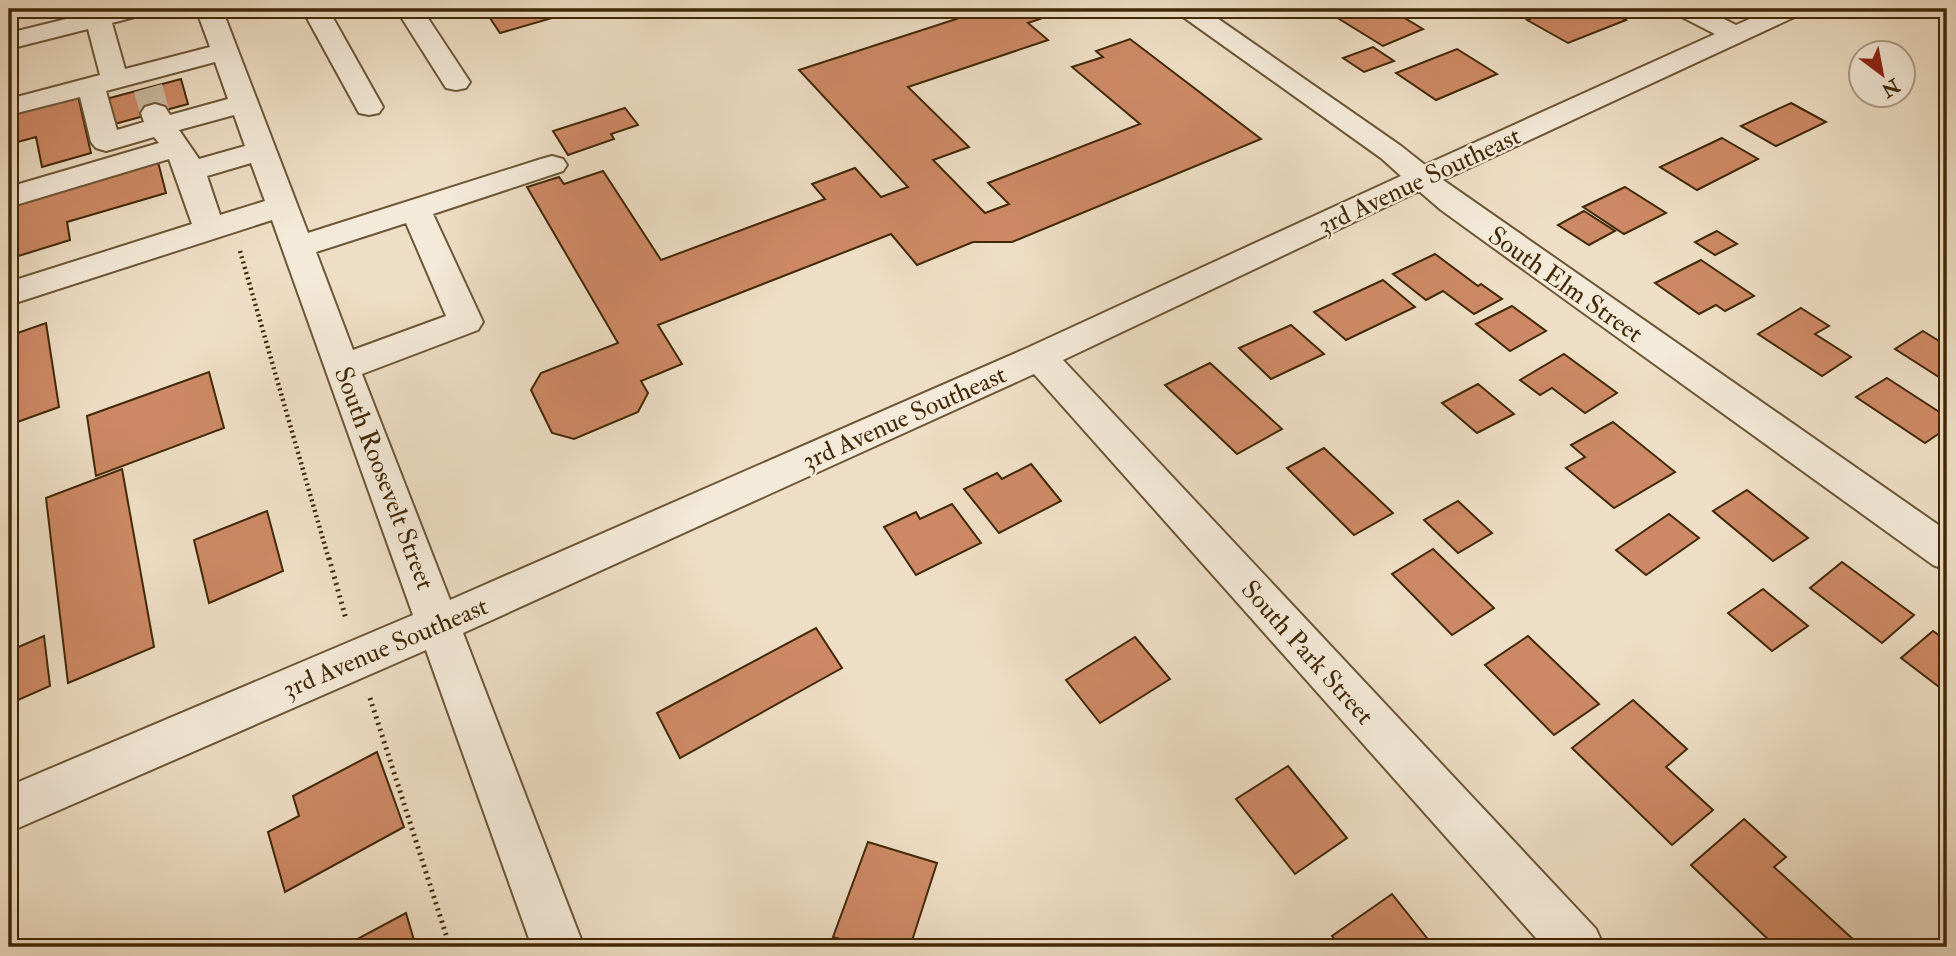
<svg xmlns="http://www.w3.org/2000/svg" width="1956" height="956" viewBox="0 0 1956 956" font-family="'IM FELL Double Pica',serif">
	<style>
		.building { fill: #cd8965; stroke: #412807; stroke-width: 2 }
		.lines { fill: none; stroke-linecap: round; stroke-linejoin: round }
		.minor-tunnel { stroke: #cbba9f; stroke-width: 29; stroke-dasharray: 29 14; stroke-linecap: butt }
		.minor-casing { stroke: #6c5636; stroke-width: 4 }
		.path-far1 { stroke: #412807; stroke-width: 4.5; stroke-dasharray: 2 3.5; stroke-linecap: butt }
		.path { stroke: #412807; stroke-width: 5; stroke-dasharray: 2 4.5; stroke-linecap: butt }
		.minor { fill: #f4ead9; fill-rule: evenodd }
		.labels { text-anchor: middle; stroke-width: 5; stroke-linejoin: round; paint-order: stroke }
		.street-label { font-size: 26px; fill: #412807; stroke: #f4ead9 }
	</style>
	<rect width="100%" height="100%" fill="#eedec5"/>
	<filter id="stains"><feTurbulence type="fractalNoise" baseFrequency=".00286" numOctaves="4"/><feColorMatrix values="0 0 0 0 .2 0 0 0 0 .09 0 0 0 0 .02 0 0 0 .5 -.17"/></filter>
	<radialGradient id="worn" r=".72"><stop offset=".6" stop-color="#630" stop-opacity="0"/><stop offset="1" stop-color="#630" stop-opacity=".3"/></radialGradient>
	<g class="building">
		<path d="M484 9H583L500 33Z"/>
		<path d="M987 9H1027L1040 19 1028 23 1048 40 908 87 969 147 933 160 985 213 1009 204 988 183 1140 124 1072 67 1103 57 1096 51 1130 39 1261 139 1012 242H973L917 265 891 234 658 325 682 364 641 381 648 393 638 412 574 439 552 433 531 390 541 373 618 343 527 187 559 177 564 184 603 171 661 260 825 199 812 184 855 168 881 197 908 187 799 70Z"/>
		<path d="M1323 9H1397L1393 11 1423 29 1383 46Z"/>
		<path d="M1554 9H1606L1626 20 1568 43 1527 20Z"/>
		<path d="M1373 47 1394 61 1364 72 1343 58Z"/>
		<path d="M1457 49 1497 74 1436 100 1396 73Z"/>
		<path d="M181 79 188 104 111 125 106 99Z"/>
		<path d="M78 96 91 153 42 167 36 137 14 143 12 131 9 132V114Z"/>
		<path d="M1791 103 1826 122 1776 146 1741 126Z"/>
		<path d="M625 108 638 125 611 134 614 139 568 155 553 131Z"/>
		<path d="M1722 138 1758 159 1697 190 1660 167Z"/>
		<path d="M158 162 166 193 67 222 70 240 12 258 9 206Z"/>
		<path d="M1625 187 1666 213 1624 234 1583 207Z"/>
		<path d="M1584 211 1615 231 1589 245 1558 225Z"/>
		<path d="M1717 231 1737 244 1715 255 1695 242Z"/>
		<path d="M1435 254 1478 286 1481 284 1502 299 1474 314 1443 291 1426 300 1393 274Z"/>
		<path d="M1701 260 1754 296 1725 311 1716 305 1699 314 1655 283Z"/>
		<path d="M1383 280 1415 307 1346 340 1314 312Z"/>
		<path d="M1512 306 1546 331 1510 351 1476 324Z"/>
		<path d="M1801 308 1829 326 1815 334 1851 357 1822 376 1758 334Z"/>
		<path d="M46 323 59 407 9 425V336Z"/>
		<path d="M1291 325 1324 354 1271 379 1239 348Z"/>
		<path d="M1923 331 1947 346V375L1942 379 1895 349Z"/>
		<path d="M1564 354 1617 393 1585 413 1552 388 1540 395 1520 380Z"/>
		<path d="M1210 363 1282 429 1237 454 1165 385Z"/>
		<path d="M209 372 224 428 96 476 87 416Z"/>
		<path d="M1887 378 1947 417V428L1925 443 1856 397Z"/>
		<path d="M1478 384 1514 414 1477 433 1442 403Z"/>
		<path d="M1613 422 1675 472 1614 508 1566 468 1585 457 1571 445Z"/>
		<path d="M1324 448 1393 513 1354 535 1287 468Z"/>
		<path d="M1031 464 1061 501 999 533 964 489 997 473 1002 479Z"/>
		<path d="M122 469 154 647 68 683 46 498Z"/>
		<path d="M1747 490 1808 538 1773 561 1713 511Z"/>
		<path d="M1458 501 1492 533 1458 553 1424 520Z"/>
		<path d="M952 504 981 543 916 575 884 527 916 512 920 519Z"/>
		<path d="M267 511 283 571 209 603 194 540Z"/>
		<path d="M1669 514 1699 538 1646 575 1616 550Z"/>
		<path d="M1433 549 1494 608 1452 635 1392 574Z"/>
		<path d="M1842 562 1914 615 1882 643 1810 588Z"/>
		<path d="M1763 589 1808 626 1772 651 1728 613Z"/>
		<path d="M816 628 842 668 680 758 657 713Z"/>
		<path d="M1933 631 1947 641V693L1901 658Z"/>
		<path d="M44 636 50 686 9 704V651Z"/>
		<path d="M1528 636 1599 704 1554 735 1485 665Z"/>
		<path d="M1135 637 1170 679 1100 723 1066 680Z"/>
		<path d="M1633 700 1687 749 1666 767 1713 810 1672 845 1572 748Z"/>
		<path d="M377 752 404 827 285 892 268 832 299 816 293 796Z"/>
		<path d="M1288 766 1347 838 1295 874 1236 799Z"/>
		<path d="M1744 819 1786 857 1774 867 1855 941 1848 947H1776L1691 865Z"/>
		<path d="M868 842 937 863 910 947H867L833 937Z"/>
		<path d="M1392 894 1434 947H1341L1332 936Z"/>
		<path d="M406 913 416 947H346V945Z"/>
	</g>
	<g class="lines">
		<path class="minor-tunnel" d="M148 88 155 113"/>
		<defs>
			<g id="minor">
				<path d="M107 9H150L146 14 112 23 125 69 210 47 196 9H222L308 233 541 159 552 156 563 159 567 165 563 171 433 214 483 322 478 330 362 374 450 600 1027 348 1401 176 1381 158 1179 14 1175 9H1204L1401 146 1425 165 1715 34 1676 14 1672 9H1704L1736 25 1772 9H1805L1801 14 1443 180 1947 531V570L1933 565 1441 210 1419 191 1063 360 1596 929 1604 947H1544L1034 374 463 633 584 947H532L426 650 9 832V786L413 615 272 220 9 305V282L192 224 169 159 9 207V187L159 143 154 137 106 151 96 148 91 142 80 97 9 115V99L100 75 88 29 9 49V33ZM215 62 228 99 170 115 165 107 155 104 145 107 141 113 144 122 117 130 106 91ZM234 115 245 146 199 159 179 130ZM251 163 265 201 220 215 207 176ZM406 223 446 316 353 350 316 252Z"/>
				<path d="M302 9H328L383 107 379 113 369 115 359 113Z"/>
				<path d="M396 9H422L470 82 466 88 456 90 446 88Z"/>
			</g>
		</defs>
		<use href="#minor" class="minor-casing"/>
		<path class="path-far1" d="M240 251 329 560"/>
		<g class="path">
			<path d="M329 558 346 619"/>
			<path d="M370 698 450 947"/>
		</g>
		<use href="#minor" class="minor"/>
	</g>
	<g class="labels">
		<g class="street-label">
			<text transform="translate(1419 180) rotate(-25)" y="9">3rd Avenue Southeast</text>
			<text transform="translate(1566 284) rotate(35)" y="9">South Elm Street</text>
			<text transform="translate(904 417) rotate(-24)" y="9">3rd Avenue Southeast</text>
			<text transform="translate(385 478) rotate(69)" y="9">South Roosevelt Street</text>
			<text transform="translate(385 647) rotate(-23)" y="9">3rd Avenue Southeast</text>
			<text transform="translate(1308 652) rotate(48)" y="9">South Park Street</text>
		</g>
	</g>
	<rect width="1956" height="956" fill="none" stroke="#eedec5" stroke-width="35"/>
	<rect x="10" y="10" width="1935" height="935" fill="none" stroke="#412807" stroke-width="3.5"/>
	<rect x="18" y="18" width="1921" height="921" fill="none" stroke="#412807" stroke-width="2"/>
	<g transform="translate(1882 74) rotate(148)"><circle r="33" fill="#f4ead9" stroke="#ac9c85" stroke-width="2"/>
	<path d="M0-5L12 26L0 18L-12 26Z" fill="#8f2418"/>
	<text y="-10" font-size="19" font-weight="bold" text-anchor="middle" fill="#412807">N</text>
	</g>
	<rect width="100%" height="100%" filter="url(#stains)"/>
	<rect width="100%" height="100%" fill="url(#worn)"/>
</svg>
